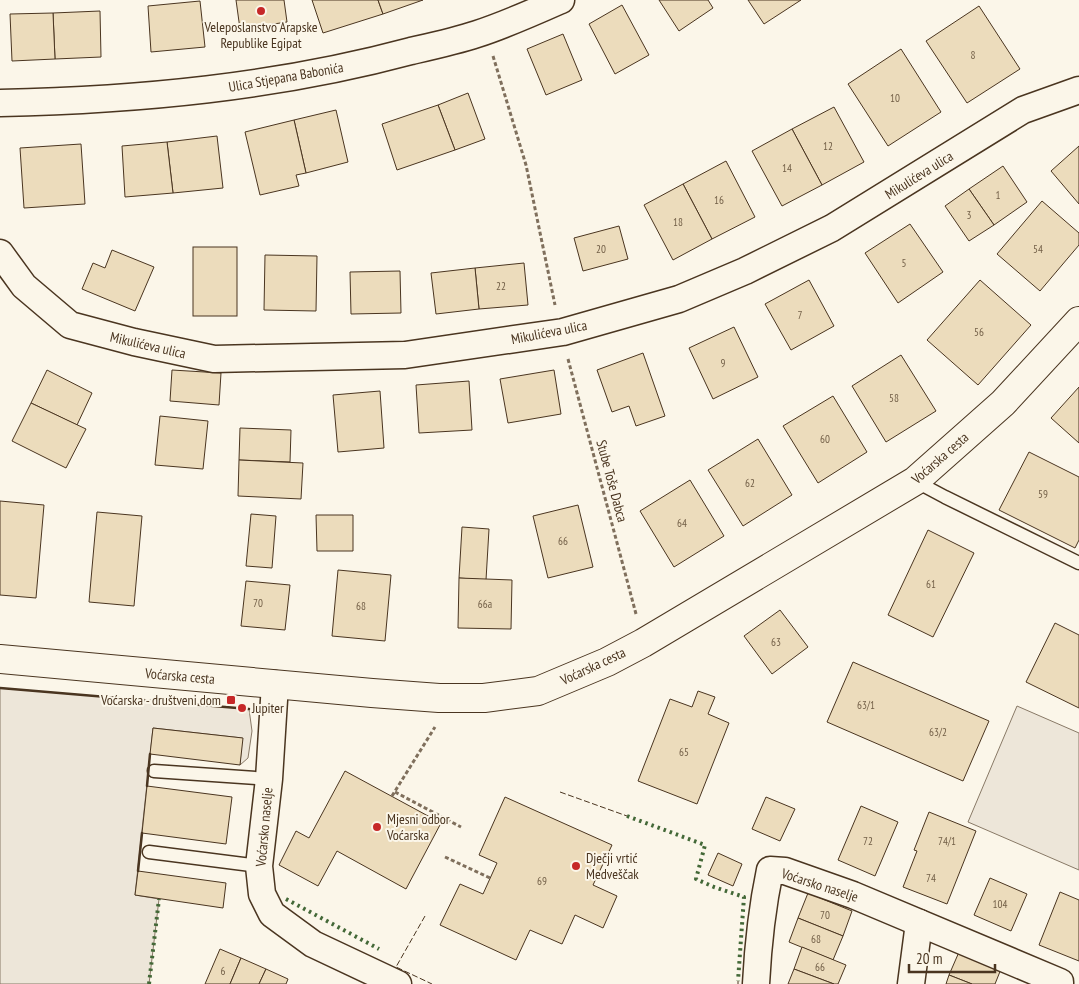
<svg xmlns="http://www.w3.org/2000/svg" width="1079" height="984" viewBox="0 0 1079 984" font-family="'PT Sans Narrow',sans-serif">
	<style>
		.green { fill: #ede6d9; stroke: #887966 }
		.building { fill: #ecdcbc; stroke: #4a3520 }
		.lines { fill: none; stroke-linecap: round; stroke-linejoin: round }
		.service-casing { stroke: #4a3520; stroke-width: 15 }
		.minor-casing { stroke: #4a3520; stroke-width: 29 }
		.tertiary-casing { stroke: #4a3520; stroke-width: 30 }
		.path { stroke: #7f6f5c; stroke-width: 3; stroke-dasharray: 4 2.5; stroke-linecap: butt }
		.service { stroke: #fbf6e9; stroke-width: 12 }
		.minor { stroke: #fbf6e9; stroke-width: 26 }
		.tertiary { stroke: #fbf6e9; stroke-width: 28 }
		.hedge { stroke: #436837; stroke-width: 4; stroke-dasharray: 2.5 4; stroke-linecap: butt }
		.fence { stroke: #4a3520; stroke-width: 1; stroke-dasharray: 6 2.5; stroke-linecap: butt }
		.wall { stroke: #4a3520; stroke-width: 2.5 }
		.poi-dot { fill: #c62828; stroke: #fbf6e9; stroke-width: 2 }
		.labels { text-anchor: middle; stroke-width: 4; stroke-linejoin: round; paint-order: stroke }
		.number-label { font-size: 11px; fill: #725f47 }
		.poi-label { font-size: 14px; fill: #4a3520; stroke: #fbf6e9; text-anchor: start }
		.street-label { font-size: 14px; fill: #4a3520; stroke: #fbf6e9 }
	</style>
	<rect width="100%" height="100%" fill="#fbf6e9"/>
	<g class="green">
		<path d="M0 688 249 709 252 731 248 758 240 765 242 738 153 728 135 895 159 899 149 984H0Z"/>
		<path d="M1017 706 1079 733V870L968 822Z"/>
	</g>
	<g class="building">
		<path d="M236 0H284L287 22 240 29Z"/>
		<path d="M312 0H378L383 14 323 33Z"/>
		<path d="M378 0H423L383 14Z"/>
		<path d="M659 0H708L713 8 679 31Z"/>
		<path d="M748 0H801L764 24Z"/>
		<path d="M200 1 205 47 151 52 148 6Z"/>
		<path d="M622 5 649 55 615 74 589 24Z"/>
		<path d="M979 6 1020 69 967 103 926 41Z"/>
		<path d="M100 11 101 57 55 59 53 13Z"/>
		<path d="M53 13 55 59 12 61 10 14Z"/>
		<path d="M563 34 582 80 546 95 527 49Z"/>
		<path d="M901 49 941 112 888 146 848 84Z"/>
		<path d="M468 93 485 139 455 150 438 105Z"/>
		<path d="M438 105 455 150 397 170 382 124Z"/>
		<path d="M834 107 864 162 822 185 792 129Z"/>
		<path d="M336 110 348 162 306 173 294 120Z"/>
		<path d="M294 120 306 173 296 175 299 186 260 195 245 132Z"/>
		<path d="M792 129 822 185 782 206 752 151Z"/>
		<path d="M217 136 223 188 173 193 167 142Z"/>
		<path d="M167 142 173 193 125 197 122 146Z"/>
		<path d="M81 144 85 204 24 208 20 148Z"/>
		<path d="M1079 146V204L1051 171Z"/>
		<path d="M726 161 755 217 712 239 683 184Z"/>
		<path d="M1003 166 1027 202 994 225 969 189Z"/>
		<path d="M683 184 712 239 673 260 644 205Z"/>
		<path d="M969 189 994 225 969 241 945 206Z"/>
		<path d="M1042 201 1079 233V245L1040 291 997 254Z"/>
		<path d="M910 224 943 272 898 303 865 253Z"/>
		<path d="M619 226 628 259 583 271 574 238Z"/>
		<rect x="193" y="247" width="44" height="69"/>
		<path d="M112 250 154 267 135 311 82 289 93 263 105 268Z"/>
		<path d="M265 255 317 256 316 311 264 310Z"/>
		<path d="M524 263 528 305 479 309 475 268Z"/>
		<path d="M475 268 479 309 436 314 431 273Z"/>
		<path d="M400 271 401 313 351 314 350 272Z"/>
		<path d="M809 280 834 326 791 350 765 304Z"/>
		<path d="M980 280 1031 325 978 385 927 340Z"/>
		<path d="M734 327 758 377 713 399 689 348Z"/>
		<path d="M643 353 665 416 636 426 629 406 612 412 597 370Z"/>
		<path d="M901 355 936 411 886 442 852 386Z"/>
		<path d="M47 370 92 393 77 425 31 403Z"/>
		<path d="M172 370 221 373 219 405 170 401Z"/>
		<path d="M554 370 561 414 508 423 500 379Z"/>
		<path d="M469 381 472 430 419 433 416 385Z"/>
		<path d="M1079 387V443L1051 418Z"/>
		<path d="M380 391 384 448 338 452 333 395Z"/>
		<path d="M833 396 867 452 818 483 783 426Z"/>
		<path d="M31 403 86 429 66 468 12 441Z"/>
		<path d="M160 416 208 421 203 469 155 465Z"/>
		<path d="M240 428 291 430 290 462 239 460Z"/>
		<path d="M758 439 792 495 743 526 708 470Z"/>
		<path d="M1029 452 1079 477V540L1075 548 999 510Z"/>
		<path d="M239 460 303 463 301 499 238 496Z"/>
		<path d="M690 480 724 536 674 567 640 511Z"/>
		<path d="M0 501 44 505 36 598 0 595Z"/>
		<path d="M578 505 593 567 548 578 533 516Z"/>
		<path d="M97 512 142 516 134 606 89 602Z"/>
		<path d="M251 514 276 516 272 568 246 566Z"/>
		<path d="M316 515H353V551H317Z"/>
		<path d="M462 527 489 529 486 580 459 578Z"/>
		<path d="M928 530 974 553 933 637 888 615Z"/>
		<path d="M338 570 391 575 385 641 332 636Z"/>
		<path d="M459 578 512 580 511 629 458 628Z"/>
		<path d="M246 581 290 585 285 630 241 626Z"/>
		<path d="M780 610 808 647 772 674 744 636Z"/>
		<path d="M1055 623 1079 635V708L1026 682Z"/>
		<path d="M853 662 989 721 963 781 827 722Z"/>
		<path d="M698 691 715 697 708 714 729 723 697 804 638 781 670 699 692 707Z"/>
		<path d="M153 728 243 738 240 765 150 754Z"/>
		<path d="M345 771 441 823 406 889 337 851 318 886 279 865 296 831 309 838Z"/>
		<path d="M147 786 232 797 226 844 142 833Z"/>
		<path d="M505 797 612 845 593 885 617 896 603 928 575 915 562 944 530 930 516 960 440 925 460 884 483 894 497 863 479 855Z"/>
		<path d="M766 797 795 809 780 841 752 829Z"/>
		<path d="M861 806 898 822 875 876 838 860Z"/>
		<path d="M929 812 976 831 947 904 903 887 917 851 914 850Z"/>
		<path d="M718 853 742 864 733 886 708 875Z"/>
		<path d="M138 871 226 883 223 908 135 895Z"/>
		<path d="M990 878 1027 894 1011 931 974 915Z"/>
		<path d="M1060 892 1079 900V961L1039 945Z"/>
		<path d="M808 893 852 911 843 936 798 918Z"/>
		<path d="M798 918 843 936 833 960 789 942Z"/>
		<path d="M802 947 846 965 838 984H834L794 969Z"/>
		<path d="M220 949 241 958 230 984H205Z"/>
		<path d="M959 952 1001 969 995 984H972L949 975Z"/>
		<path d="M241 958 266 969 259 984H230Z"/>
		<path d="M266 969 288 979 286 984H259Z"/>
		<path d="M794 969 834 984H788Z"/>
		<path d="M949 975 972 984H946Z"/>
	</g>
	<g class="lines">
		<defs>
			<g id="service">
				<path d="M915 481 945 497 1079 563"/>
				<path d="M154 771 269 779"/>
				<path d="M149 852 259 866"/>
			</g>
			<g id="minor">
				<path d="M0 103C139 100 277 87 411 51 433 46 456 41 477 34 505 25 534 12 561 0"/>
				<path d="M0 253 24 286 70 325 134 342 214 359 405 355 563 332 679 299 745 271 832 228 1023 110 1079 90"/>
				<path d="M275 684 269 779 259 866 262 894 272 914 313 944 398 984"/>
				<path d="M756 984C758 945 762 908 770 870L785 871 853 895 1060 982V984"/>
				<path d="M911 984 919 923"/>
			</g>
			<path id="tertiary" d="M0 659 372 693 439 698H484L538 691 607 662 643 643 915 481 1003 403 1079 321"/>
		</defs>
		<use href="#service" class="service-casing"/>
		<use href="#minor" class="minor-casing"/>
		<use href="#tertiary" class="tertiary-casing"/>
		<g class="path">
			<path d="M493 56 526 165 555 305"/>
			<path d="M568 359 636 614"/>
			<path d="M395 792 461 827"/>
			<path d="M392 796 435 727"/>
			<path d="M445 857 490 878"/>
		</g>
		<use href="#service" class="service"/>
		<use href="#minor" class="minor"/>
		<use href="#tertiary" class="tertiary"/>
		<g class="hedge">
			<path d="M627 816 705 845 696 879 714 887 744 897 738 981"/>
			<path d="M286 899 379 949"/>
			<path d="M149 984 159 899"/>
		</g>
		<g class="fence">
			<path d="M560 792 627 816"/>
			<path d="M425 916 396 967 432 984"/>
			<path d="M738 984V981"/>
		</g>
		<g class="wall">
			<path d="M0 688 249 709"/>
			<path d="M147 786 150 754"/>
			<path d="M138 871 142 833"/>
		</g>
	</g>
	<g class="poi-dot">
		<circle cx="261" cy="11" r="5"/>
		<rect x="226" y="695" width="10" height="10" rx="2.5"/>
		<circle cx="242" cy="708" r="5"/>
		<circle cx="377" cy="827" r="5"/>
		<circle cx="576" cy="866" r="5"/>
	</g>
	<g class="labels">
		<g class="number-label">
			<text x="973" y="59">8</text>
			<text x="895" y="102">10</text>
			<text x="828" y="150">12</text>
			<text x="787" y="172">14</text>
			<text x="998" y="199">1</text>
			<text x="719" y="204">16</text>
			<text x="969" y="219">3</text>
			<text x="678" y="226">18</text>
			<text x="601" y="253">20</text>
			<text x="1038" y="253">54</text>
			<text x="904" y="267">5</text>
			<text x="501" y="290">22</text>
			<text x="800" y="319">7</text>
			<text x="979" y="336">56</text>
			<text x="723" y="367">9</text>
			<text x="894" y="402">58</text>
			<text x="825" y="443">60</text>
			<text x="750" y="487">62</text>
			<text x="1043" y="498">59</text>
			<text x="682" y="527">64</text>
			<text x="563" y="545">66</text>
			<text x="931" y="588">61</text>
			<text x="258" y="607">70</text>
			<text x="485" y="608">66a</text>
			<text x="361" y="610">68</text>
			<text x="776" y="646">63</text>
			<text x="866" y="709">63/1</text>
			<text x="938" y="736">63/2</text>
			<text x="684" y="756">65</text>
			<text x="868" y="845">72</text>
			<text x="947" y="845">74/1</text>
			<text x="931" y="882">74</text>
			<text x="542" y="885">69</text>
			<text x="1000" y="908">104</text>
			<text x="825" y="919">70</text>
			<text x="816" y="943">68</text>
			<text x="820" y="971">66</text>
			<text x="223" y="975">6</text>
		</g>
		<g class="poi-label">
			<text x="261" y="32" text-anchor="middle">Veleposlanstvo Arapske<tspan x="261" dy="16">Republike Egipat</tspan></text>
			<text x="221" y="705" text-anchor="end">Voćarska - društveni dom</text>
			<text x="252" y="713">Jupiter</text>
			<text x="387" y="824">Mjesni odbor<tspan x="387" dy="16">Voćarska</tspan></text>
			<text x="586" y="863">Dječji vrtić<tspan x="586" dy="16">Medveščak</tspan></text>
		</g>
		<g class="street-label">
			<text transform="translate(286 77) rotate(-10)" y="5">Ulica Stjepana Babonića</text>
			<text transform="translate(919 175) rotate(-32)" y="5">Mikulićeva ulica</text>
			<text transform="translate(549 332) rotate(-11)" y="5">Mikulićeva ulica</text>
			<text transform="translate(148 345) rotate(13)" y="5">Mikulićeva ulica</text>
			<text transform="translate(940 458) rotate(-41)" y="5">Voćarska cesta</text>
			<text transform="translate(612 481) rotate(75)" y="5">Stube Toše Dabca</text>
			<text transform="translate(593 666) rotate(-25)" y="5">Voćarska cesta</text>
			<text transform="translate(180 676) rotate(5)" y="5">Voćarska cesta</text>
			<text transform="translate(264 827) rotate(-85)" y="5">Voćarsko naselje</text>
			<text transform="translate(820 885) rotate(18)" y="5">Voćarsko naselje</text>
		</g>
	</g>
	<path d="M909 964v8h86v-8" fill="none" stroke="#4a3520" stroke-width="2.5"/>
	<text x="916" y="964" font-size="15" fill="#4a3520" stroke="#fbf6e9" stroke-width="4" paint-order="stroke">20 m</text>
</svg>
